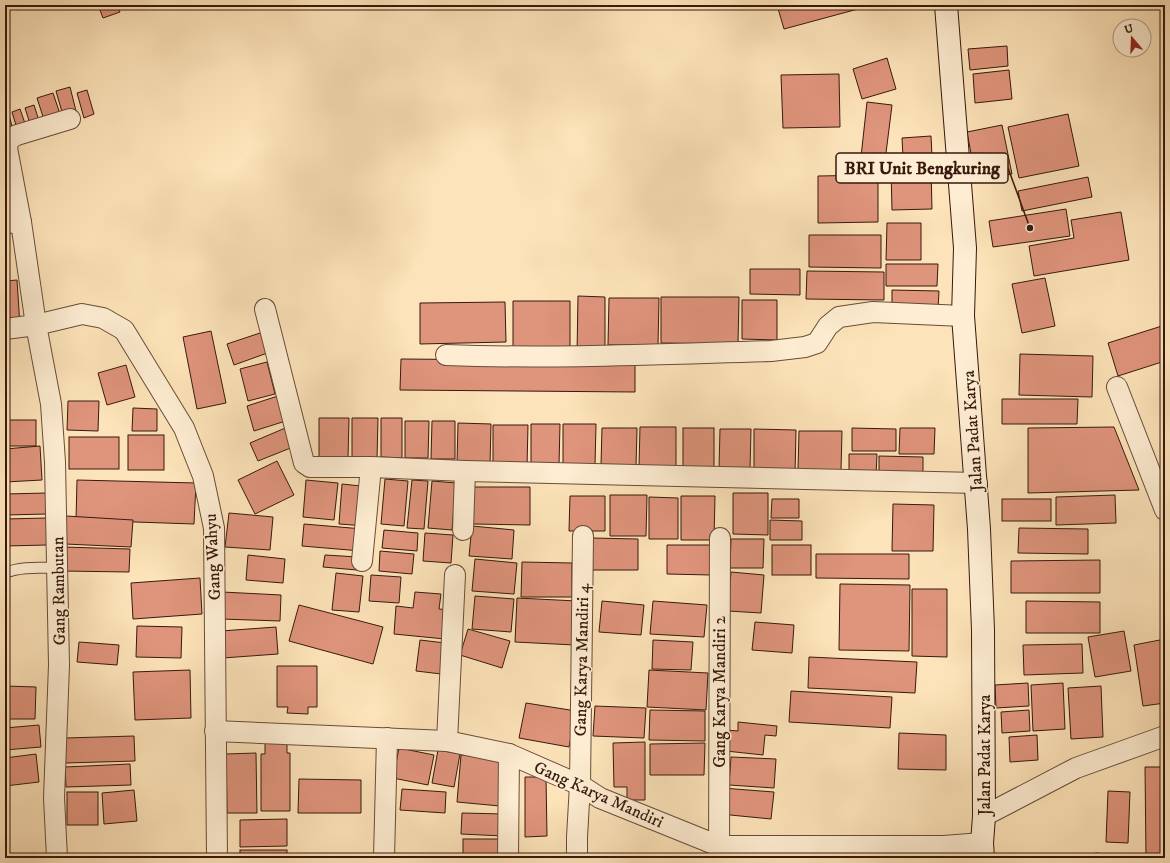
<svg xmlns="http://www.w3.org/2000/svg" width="1170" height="863" viewBox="0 0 1170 863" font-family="'IM FELL DW Pica',serif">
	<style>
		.building { fill: #df947c; stroke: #37190d }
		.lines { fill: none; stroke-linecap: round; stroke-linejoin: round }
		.lane-casing { stroke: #684c38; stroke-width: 12 }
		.street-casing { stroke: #684c38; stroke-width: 22 }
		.secondary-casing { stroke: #37190d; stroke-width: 24 }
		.lane { stroke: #feedd2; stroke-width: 10 }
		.street { stroke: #feedd2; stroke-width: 20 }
		.secondary { stroke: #feedd2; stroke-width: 22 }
		.labels { text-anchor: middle; stroke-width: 3; stroke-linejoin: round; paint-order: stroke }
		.street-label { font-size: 17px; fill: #37190d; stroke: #feedd2 }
		.leader { fill: none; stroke: #37190d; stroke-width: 1.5 }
		.callout-dot { fill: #37190d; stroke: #feedd2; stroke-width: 1.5 }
		.callout { fill: #feedd2; stroke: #37190d; stroke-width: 1.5 }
		.callout-label { font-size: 18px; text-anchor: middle; font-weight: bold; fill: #37190d }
	</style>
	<rect width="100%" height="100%" fill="#fde3b9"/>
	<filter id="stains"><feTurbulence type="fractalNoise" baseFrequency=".005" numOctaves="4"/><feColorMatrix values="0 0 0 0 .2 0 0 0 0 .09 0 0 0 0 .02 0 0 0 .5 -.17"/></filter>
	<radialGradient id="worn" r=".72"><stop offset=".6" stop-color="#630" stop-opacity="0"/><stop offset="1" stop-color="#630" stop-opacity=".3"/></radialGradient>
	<g class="building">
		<path d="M98 5H117L120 12 103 18Z"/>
		<path d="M777 5H857L858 9 784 29Z"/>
		<path d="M882 5H903L883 9Z"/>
		<path d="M1007 46 1008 66 970 70 968 49Z"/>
		<path d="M887 58 896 89 862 99 853 69Z"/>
		<path d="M1009 70 1012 99 975 103 973 74Z"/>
		<path d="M839 74 840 127 783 128 781 75Z"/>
		<path d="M70 87 77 115 64 119 56 91Z"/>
		<path d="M87 90 94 114 84 118 77 93Z"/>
		<path d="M53 93 62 120 46 126 37 98Z"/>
		<path d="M867 102 892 105 884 169 860 166Z"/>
		<path d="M34 105 41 127 32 130 25 108Z"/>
		<path d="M20 109 27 129 18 132 12 112Z"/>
		<path d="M8 111 13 130 5 132V112Z"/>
		<path d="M1068 114 1079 166 1019 178 1008 127Z"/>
		<path d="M1002 125 1012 174 976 180 967 132Z"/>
		<path d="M931 136 932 156 903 157 902 138Z"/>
		<path d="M931 169 932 209 892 210 891 170Z"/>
		<path d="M878 175V222L818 223V176Z"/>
		<path d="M1088 177 1092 197 1022 211 1018 191Z"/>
		<path d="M1066 209 1070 236 993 247 989 221Z"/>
		<path d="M1121 212 1129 260 1034 276 1029 246 1074 238 1071 220Z"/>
		<path d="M887 223H921V260H886Z"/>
		<path d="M809 235H881V268L809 267Z"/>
		<path d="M886 264H938L937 286H886Z"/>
		<path d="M750 269H800V295L750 294Z"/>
		<path d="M807 271 884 272V300L806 299Z"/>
		<path d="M1045 278 1055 326 1022 333 1012 284Z"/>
		<path d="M17 280 20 326 5 327V281Z"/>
		<path d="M892 290 939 291 938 309H892Z"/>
		<path d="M578 296 605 297V354H577Z"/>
		<path d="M661 297H739L738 344 661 343Z"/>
		<path d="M609 298H659L658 345H608Z"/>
		<path d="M742 300H777V340L742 339Z"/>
		<path d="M513 301H570V354L513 353Z"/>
		<path d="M505 302 506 342 420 344V303Z"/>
		<path d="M1165 325V361L1118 376 1108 343Z"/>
		<path d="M211 331 226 403 197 409 183 337Z"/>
		<path d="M266 331 273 351 234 365 227 344Z"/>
		<path d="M1020 354 1093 356 1092 397 1019 395Z"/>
		<path d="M401 359 635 361V392L400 390Z"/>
		<path d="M267 362 275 394 248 401 240 369Z"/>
		<path d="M126 365 135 397 107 405 98 373Z"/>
		<path d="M284 394 292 419 254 431 247 406Z"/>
		<path d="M1002 399H1078L1077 424H1002Z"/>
		<path d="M68 401H99L98 431 67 430Z"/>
		<path d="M133 408 157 409V431H132Z"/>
		<path d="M319 418H349L348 458 319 457Z"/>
		<path d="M352 418H378L377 459 352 458Z"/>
		<path d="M381 418H402V458L381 457Z"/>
		<rect x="5" y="420" width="31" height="26"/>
		<path d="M405 421H429L428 458H405Z"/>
		<path d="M432 421H455V459H431Z"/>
		<path d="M458 423 491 424 490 465H457Z"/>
		<path d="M531 424H560L559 465H531Z"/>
		<path d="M563 424H596L595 465 563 464Z"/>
		<path d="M493 425H528L527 467 493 466Z"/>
		<path d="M290 426 298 445 258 461 250 443Z"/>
		<path d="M640 427H676V467L639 466Z"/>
		<path d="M1114 427 1139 490 1028 493V428Z"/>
		<path d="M602 428H637L636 466 601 465Z"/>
		<rect x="683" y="428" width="31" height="41"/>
		<path d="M852 428 896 429V451H852Z"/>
		<path d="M900 428H935L934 454H899Z"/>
		<path d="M720 429H751L750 469H719Z"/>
		<path d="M754 429 796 430 795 474 754 473Z"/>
		<path d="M799 431H842L841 470H798Z"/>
		<rect x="128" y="435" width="36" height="35"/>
		<rect x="69" y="437" width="50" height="32"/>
		<path d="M40 446 42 480 5 482V449Z"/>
		<path d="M849 454H877L876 476 849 475Z"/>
		<path d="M879 456 923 457V478L879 477Z"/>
		<path d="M277 461 294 495 255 514 238 480Z"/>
		<path d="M385 479 408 481 404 526 381 524Z"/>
		<path d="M77 480 196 483 194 524 76 520Z"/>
		<path d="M306 480 338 483 334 520 303 517Z"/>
		<path d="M412 480 428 481 424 529 407 528Z"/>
		<path d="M432 481 456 483 452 530 428 528Z"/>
		<path d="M342 484 370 487 366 526 339 524Z"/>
		<path d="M473 487H530V525L473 524Z"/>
		<path d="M47 493V514L5 515V494Z"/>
		<path d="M733 493H768V535L733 534Z"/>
		<path d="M610 495H647L646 536H610Z"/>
		<path d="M1115 495 1116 523 1056 525V497Z"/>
		<path d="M570 496H605V531H569Z"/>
		<path d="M681 496H715L714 540H681Z"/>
		<path d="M649 497 678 498V539H649Z"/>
		<path d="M772 499H799V518H771Z"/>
		<rect x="1002" y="499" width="49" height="22"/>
		<path d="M893 504 934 505 933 551H892Z"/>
		<path d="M229 513 273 517 270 550 225 547Z"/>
		<path d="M66 516 133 520 131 547 65 544Z"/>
		<path d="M47 518V545L5 546V519Z"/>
		<path d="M770 520 802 521V540H770Z"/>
		<path d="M304 524 363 529 361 551 302 546Z"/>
		<path d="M472 526 514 530 512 559 469 556Z"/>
		<path d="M1019 528 1088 529V554L1018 553Z"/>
		<path d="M384 530 418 533 417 551 382 548Z"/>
		<path d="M425 533 453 535 451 563 423 561Z"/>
		<path d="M592 538 638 539V570H592Z"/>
		<path d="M731 539H764L763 568H730Z"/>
		<path d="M667 545H712L711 575 667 574Z"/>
		<rect x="772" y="545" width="39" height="30"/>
		<path d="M63 547 130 549 129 572 62 571Z"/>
		<path d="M380 551 414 554 412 574 379 571Z"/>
		<path d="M816 554H909V579L816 578Z"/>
		<path d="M248 555 285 559 283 583 246 580Z"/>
		<path d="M325 555 358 557 357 570 323 567Z"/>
		<path d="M475 559 517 563 514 594 472 591Z"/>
		<path d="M1100 560V593H1011V561Z"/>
		<path d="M522 562 572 563V597H521Z"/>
		<path d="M731 572 764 575 761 613 728 611Z"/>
		<path d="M336 573 363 576 359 612 332 610Z"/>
		<path d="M371 575 401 577 399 603 369 601Z"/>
		<path d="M200 578 202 614 133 619 131 583Z"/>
		<path d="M840 584 910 585 909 651 839 650Z"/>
		<path d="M912 589H947V657L912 656Z"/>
		<path d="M222 592 281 595 280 621 221 619Z"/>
		<path d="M415 592 441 594 439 609 448 610 445 639 394 634 396 606 413 608Z"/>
		<path d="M475 596 514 599 511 632 472 629Z"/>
		<path d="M517 598 577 601 575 645 515 642Z"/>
		<path d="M602 601 644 605 641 635 599 632Z"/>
		<path d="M653 601 707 605 704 637 650 634Z"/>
		<path d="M1026 601 1100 602V633H1026Z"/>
		<path d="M299 605 383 627 373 664 289 641Z"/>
		<path d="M755 622 794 625 792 653 752 650Z"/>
		<path d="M137 626 182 627 181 658 136 657Z"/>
		<path d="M276 627 278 654 223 658 221 631Z"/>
		<path d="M468 629 510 641 502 668 460 655Z"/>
		<path d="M1124 631 1131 671 1095 677 1088 637Z"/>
		<path d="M1165 639V703L1143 706 1134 645Z"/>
		<path d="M420 640 454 644 450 675 416 671Z"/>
		<path d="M653 640 693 642 691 670 652 669Z"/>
		<path d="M79 642 119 645 117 665 77 662Z"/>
		<path d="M1082 644 1083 673 1024 675 1023 645Z"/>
		<path d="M809 657 917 662 915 693 808 688Z"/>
		<path d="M277 666H317V707H308V714L287 713 288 707H277Z"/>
		<path d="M190 670 191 718 135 720 133 672Z"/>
		<path d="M649 670 708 673 706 710 647 707Z"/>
		<path d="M1028 683 1029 706 996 708 995 685Z"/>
		<path d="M1063 683 1065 729 1033 731 1031 685Z"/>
		<path d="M5 686 36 687 35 719H5Z"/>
		<path d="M1101 686 1103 737 1071 739 1068 688Z"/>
		<path d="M791 691 892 697 890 728 789 722Z"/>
		<path d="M526 703 576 711 569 747 519 738Z"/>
		<path d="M595 706 646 708 644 738 593 736Z"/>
		<path d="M650 710 705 711V741L649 740Z"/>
		<path d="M1029 710 1030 731 1002 733 1001 712Z"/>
		<path d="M738 722 777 726 776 736 765 735 763 755 726 751 727 730 738 731Z"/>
		<path d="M39 725 41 747 5 750V728Z"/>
		<path d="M899 733 946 735V770L898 769Z"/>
		<path d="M1037 735 1038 760 1010 762 1009 737Z"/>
		<path d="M134 736 135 761 65 763V738Z"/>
		<path d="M265 742H287V753H290V811H261V754H265Z"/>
		<path d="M645 742V800H627V787H614L613 743Z"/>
		<path d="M705 743 704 775H650V744Z"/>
		<path d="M399 748 434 755 428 785 393 778Z"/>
		<path d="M438 750 460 754 454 787 432 783Z"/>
		<path d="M256 753 257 813H227L226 754Z"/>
		<path d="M36 754 39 782 5 786V758Z"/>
		<path d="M461 755 505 759 500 806 457 802Z"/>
		<path d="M731 757 776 759 774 788 729 785Z"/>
		<path d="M130 764 131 785 66 787 65 767Z"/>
		<path d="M1145 767H1165V858H1146Z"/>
		<path d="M525 777H546L547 836 525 837Z"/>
		<path d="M299 779 361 780V813H298Z"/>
		<path d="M722 788 774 792 771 819 720 814Z"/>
		<path d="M402 789 446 792 445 813 400 810Z"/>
		<path d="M134 790 137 821 104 824 102 793Z"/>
		<path d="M1108 791 1130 792 1128 843 1106 842Z"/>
		<rect x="67" y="792" width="31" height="33"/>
		<path d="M462 813 503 814V836L461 834Z"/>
		<path d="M287 819V846L240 847V820Z"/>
		<rect x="463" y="839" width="36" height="19"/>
		<rect x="240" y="850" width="47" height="8"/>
		<rect x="778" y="853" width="16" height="5"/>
		<path d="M1099 853V858H1039Z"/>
		<path d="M842 857 871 858H842Z"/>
	</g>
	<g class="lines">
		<defs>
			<path id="lane" d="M5 573C21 566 40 568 57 568"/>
			<g id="street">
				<path d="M21 222 7 148 9 139 17 135 70 119"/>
				<path d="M5 223 21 222 36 325 51 404 55 462 59 665 54 798 57 858"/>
				<path d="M265 309 304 463 310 467H371L465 471 977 483"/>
				<path d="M5 329 36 325 82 314 103 318 124 330 184 428 203 476 214 528 217 858"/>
				<path d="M446 355C554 359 663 354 771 351L805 347 817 343 828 326 839 317 873 312 963 316"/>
				<path d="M1117 387 1165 510"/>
				<path d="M463 530 465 471"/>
				<path d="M362 561 371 467"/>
				<path d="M215 731 447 741 509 754 580 785 600 798 719 846H944L982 843"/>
				<path d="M447 741 455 575"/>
				<path d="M984 816 1076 768 1165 736"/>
				<path d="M384 858 387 738"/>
				<path d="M508 858 509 754"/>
				<path d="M577 858V837L580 785 583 536"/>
				<path d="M719 858 720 538"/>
			</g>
			<path id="secondary" d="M946 5 965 248 963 316 979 529 983 630 984 816 982 843 983 858"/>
		</defs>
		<use href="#lane" class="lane-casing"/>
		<use href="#street" class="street-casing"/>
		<use href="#secondary" class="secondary-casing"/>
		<use href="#lane" class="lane"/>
		<use href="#street" class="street"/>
		<use href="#secondary" class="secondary"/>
	</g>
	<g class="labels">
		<g class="street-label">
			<text transform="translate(972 431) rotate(-94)" y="6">Jalan Padat Karya</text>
			<text transform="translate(212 557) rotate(-93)" y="6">Gang Wahyu</text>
			<text transform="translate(58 591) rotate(-91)" y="6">Gang Rambutan</text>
			<text transform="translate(581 660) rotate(-89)" y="6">Gang Karya Mandiri 4</text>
			<text transform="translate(719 692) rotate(-90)" y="6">Gang Karya Mandiri 2</text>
			<text transform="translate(984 755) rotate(-90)" y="6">Jalan Padat Karya</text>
			<text transform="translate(599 794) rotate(24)" y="6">Gang Karya Mandiri</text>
		</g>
	</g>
	<path class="leader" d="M1030 228L1008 168"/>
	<circle class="callout-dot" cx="1030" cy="228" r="4"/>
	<rect class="callout" x="836" y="153" width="172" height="30" rx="4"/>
	<g class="callout-label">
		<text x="922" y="174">BRI Unit Bengkuring</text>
	</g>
	<rect width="1170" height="863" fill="none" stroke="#fde3b9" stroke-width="20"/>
	<rect x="6" y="6" width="1158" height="851" fill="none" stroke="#37190d" stroke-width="2"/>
	<rect x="10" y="10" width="1150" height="843" fill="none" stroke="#37190d"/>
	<g transform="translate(1132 38) rotate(341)"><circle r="19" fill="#feedd2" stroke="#ae9883"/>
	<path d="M0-3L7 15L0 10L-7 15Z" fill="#8f2418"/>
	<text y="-6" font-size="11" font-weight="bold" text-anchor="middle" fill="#37190d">U</text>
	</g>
	<rect width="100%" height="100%" filter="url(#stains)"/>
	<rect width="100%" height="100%" fill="url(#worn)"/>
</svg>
